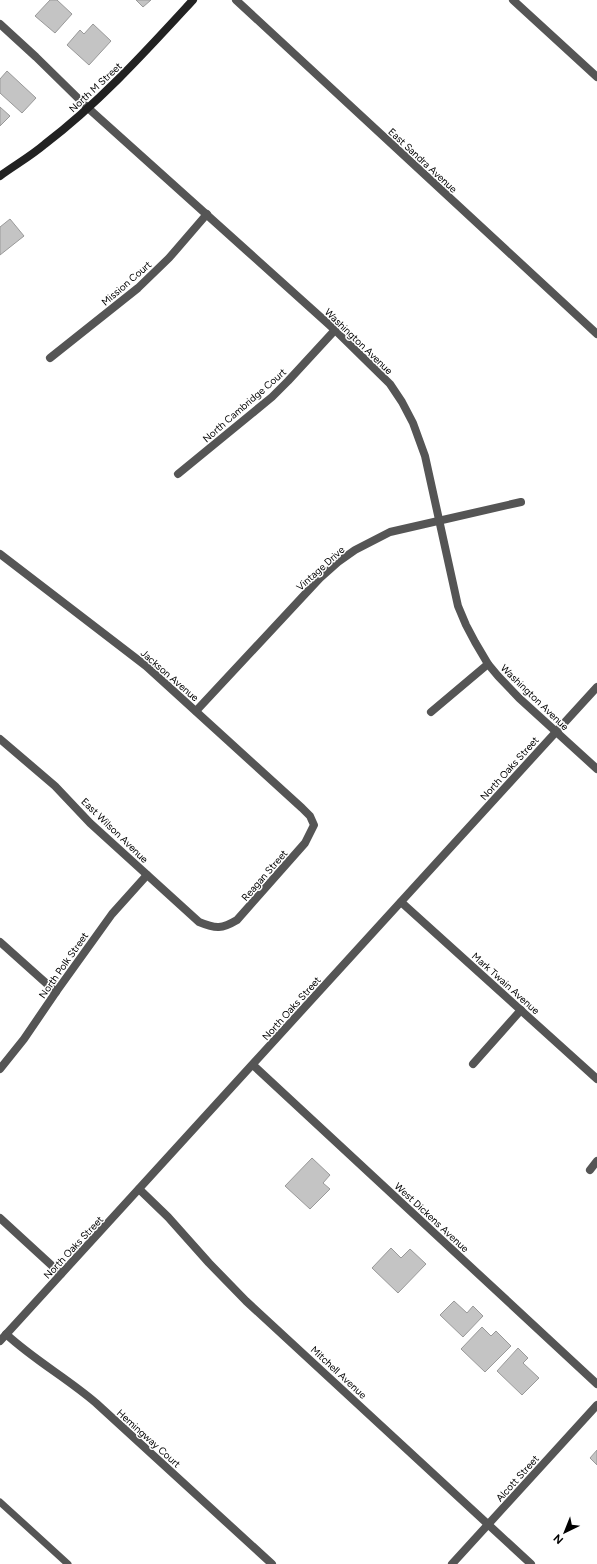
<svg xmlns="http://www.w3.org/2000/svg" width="597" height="1564" viewBox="0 0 597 1564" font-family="Figtree,sans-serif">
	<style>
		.building { fill: #c4c4c4; stroke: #999 }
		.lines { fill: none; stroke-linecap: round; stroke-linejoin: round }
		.lane { stroke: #555; stroke-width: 7 }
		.street { stroke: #555; stroke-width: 8 }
		.secondary { stroke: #222; stroke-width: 8 }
		.labels { text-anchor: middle; stroke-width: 3; stroke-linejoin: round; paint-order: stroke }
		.street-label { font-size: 10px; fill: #000; stroke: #fff }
	</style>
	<rect width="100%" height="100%" fill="#fff"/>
	<g class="building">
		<path d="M50 0H57L72 14 55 33 35 16Z"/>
		<path d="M136 0H151L143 7Z"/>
		<path d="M93 24 111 41 89 65 67 45 80 30 84 34Z"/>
		<path d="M7 71 36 98 22 113 0 93V79Z"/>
		<path d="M0 107 10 116 0 126Z"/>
		<path d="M10 219 24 236 0 255V227Z"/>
		<path d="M312 1158 330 1175 323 1183 330 1189 310 1209 285 1186Z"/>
		<path d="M391 1248 401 1258 410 1249 426 1264 398 1293 372 1268Z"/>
		<path d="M454 1301 467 1313 473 1306 483 1316 463 1337 440 1315Z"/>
		<path d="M482 1327 491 1336 496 1331 511 1346 485 1372 461 1349Z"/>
		<path d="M518 1348 528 1358 523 1363 539 1378 522 1395 497 1371Z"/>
		<path d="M597 1450V1465L590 1458Z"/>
	</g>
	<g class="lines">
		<path class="lane" d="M0 1502 68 1564"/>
		<g class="street">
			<path d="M236 0 597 334"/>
			<path d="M513 0 597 77"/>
			<path d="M0 24 36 57 88 108 335 330 390 384 402 402 413 423 425 456 458 606 466 625 475 642 488 664 498 676 519 698 597 769"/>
			<path d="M50 358 138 288 169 258 207 214"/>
			<path d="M178 474 272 397 288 381 335 330"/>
			<path d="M0 554 146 666 302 808 310 816 314 825 305 843 237 920C222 929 216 929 199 922L90 823 55 786 0 739"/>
			<path d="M196 711 320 578 338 562 355 550 390 532 521 502"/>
			<path d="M431 712 488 664"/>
			<path d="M401 902 597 1079"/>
			<path d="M0 942 56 992"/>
			<path d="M473 1064 521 1010"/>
			<path d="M253 1065 597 1384"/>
			<path d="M0 1069 24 1039 56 992 112 914 147 875"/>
			<path d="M590 1170 597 1161"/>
			<path d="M139 1189 168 1217 209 1263 246 1301 531 1564"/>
			<path d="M0 1218 61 1274"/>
			<path d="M6 1334C34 1360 67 1378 96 1403L272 1564"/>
			<path d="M0 1341 597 687"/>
			<path d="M452 1564 597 1405"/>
		</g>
		<path class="secondary" d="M0 176C15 165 31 156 45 144 100 102 146 51 193 0"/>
	</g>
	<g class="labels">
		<g class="street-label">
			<text transform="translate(95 87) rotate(-43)" y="4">North M Street</text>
			<text transform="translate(423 160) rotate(43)" y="4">East Sandra Avenue</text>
			<text transform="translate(126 283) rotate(-41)" y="4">Mission Court</text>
			<text transform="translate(359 341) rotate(44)" y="4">Washington Avenue</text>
			<text transform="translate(244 405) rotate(-41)" y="4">North Cambridge Court</text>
			<text transform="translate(320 568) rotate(-42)" y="4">Vintage Drive</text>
			<text transform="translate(170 675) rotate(41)" y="4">Jackson Avenue</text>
			<text transform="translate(535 697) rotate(44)" y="4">Washington Avenue</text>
			<text transform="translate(509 768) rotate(-48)" y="4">North Oaks Street</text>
			<text transform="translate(115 830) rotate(44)" y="4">East Wilson Avenue</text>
			<text transform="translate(264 875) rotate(-49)" y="4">Reagan Street</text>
			<text transform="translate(63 965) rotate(-55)" y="4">North Polk Street</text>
			<text transform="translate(506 983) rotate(42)" y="4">Mark Twain Avenue</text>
			<text transform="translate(291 1008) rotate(-48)" y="4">North Oaks Street</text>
			<text transform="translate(432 1217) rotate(43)" y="4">West Dickens Avenue</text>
			<text transform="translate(73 1247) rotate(-47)" y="4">North Oaks Street</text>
			<text transform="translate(339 1372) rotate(43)" y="4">Mitchell Avenue</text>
			<text transform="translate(149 1438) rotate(42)" y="4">Hemingway Court</text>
			<text transform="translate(517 1478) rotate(-48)" y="4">Alcott Street</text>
		</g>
	</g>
	<g transform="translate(565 1532) rotate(223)" stroke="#ffffff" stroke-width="3" paint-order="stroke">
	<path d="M0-3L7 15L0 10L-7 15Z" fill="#000000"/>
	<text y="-6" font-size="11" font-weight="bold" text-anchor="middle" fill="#000000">N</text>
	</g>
</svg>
